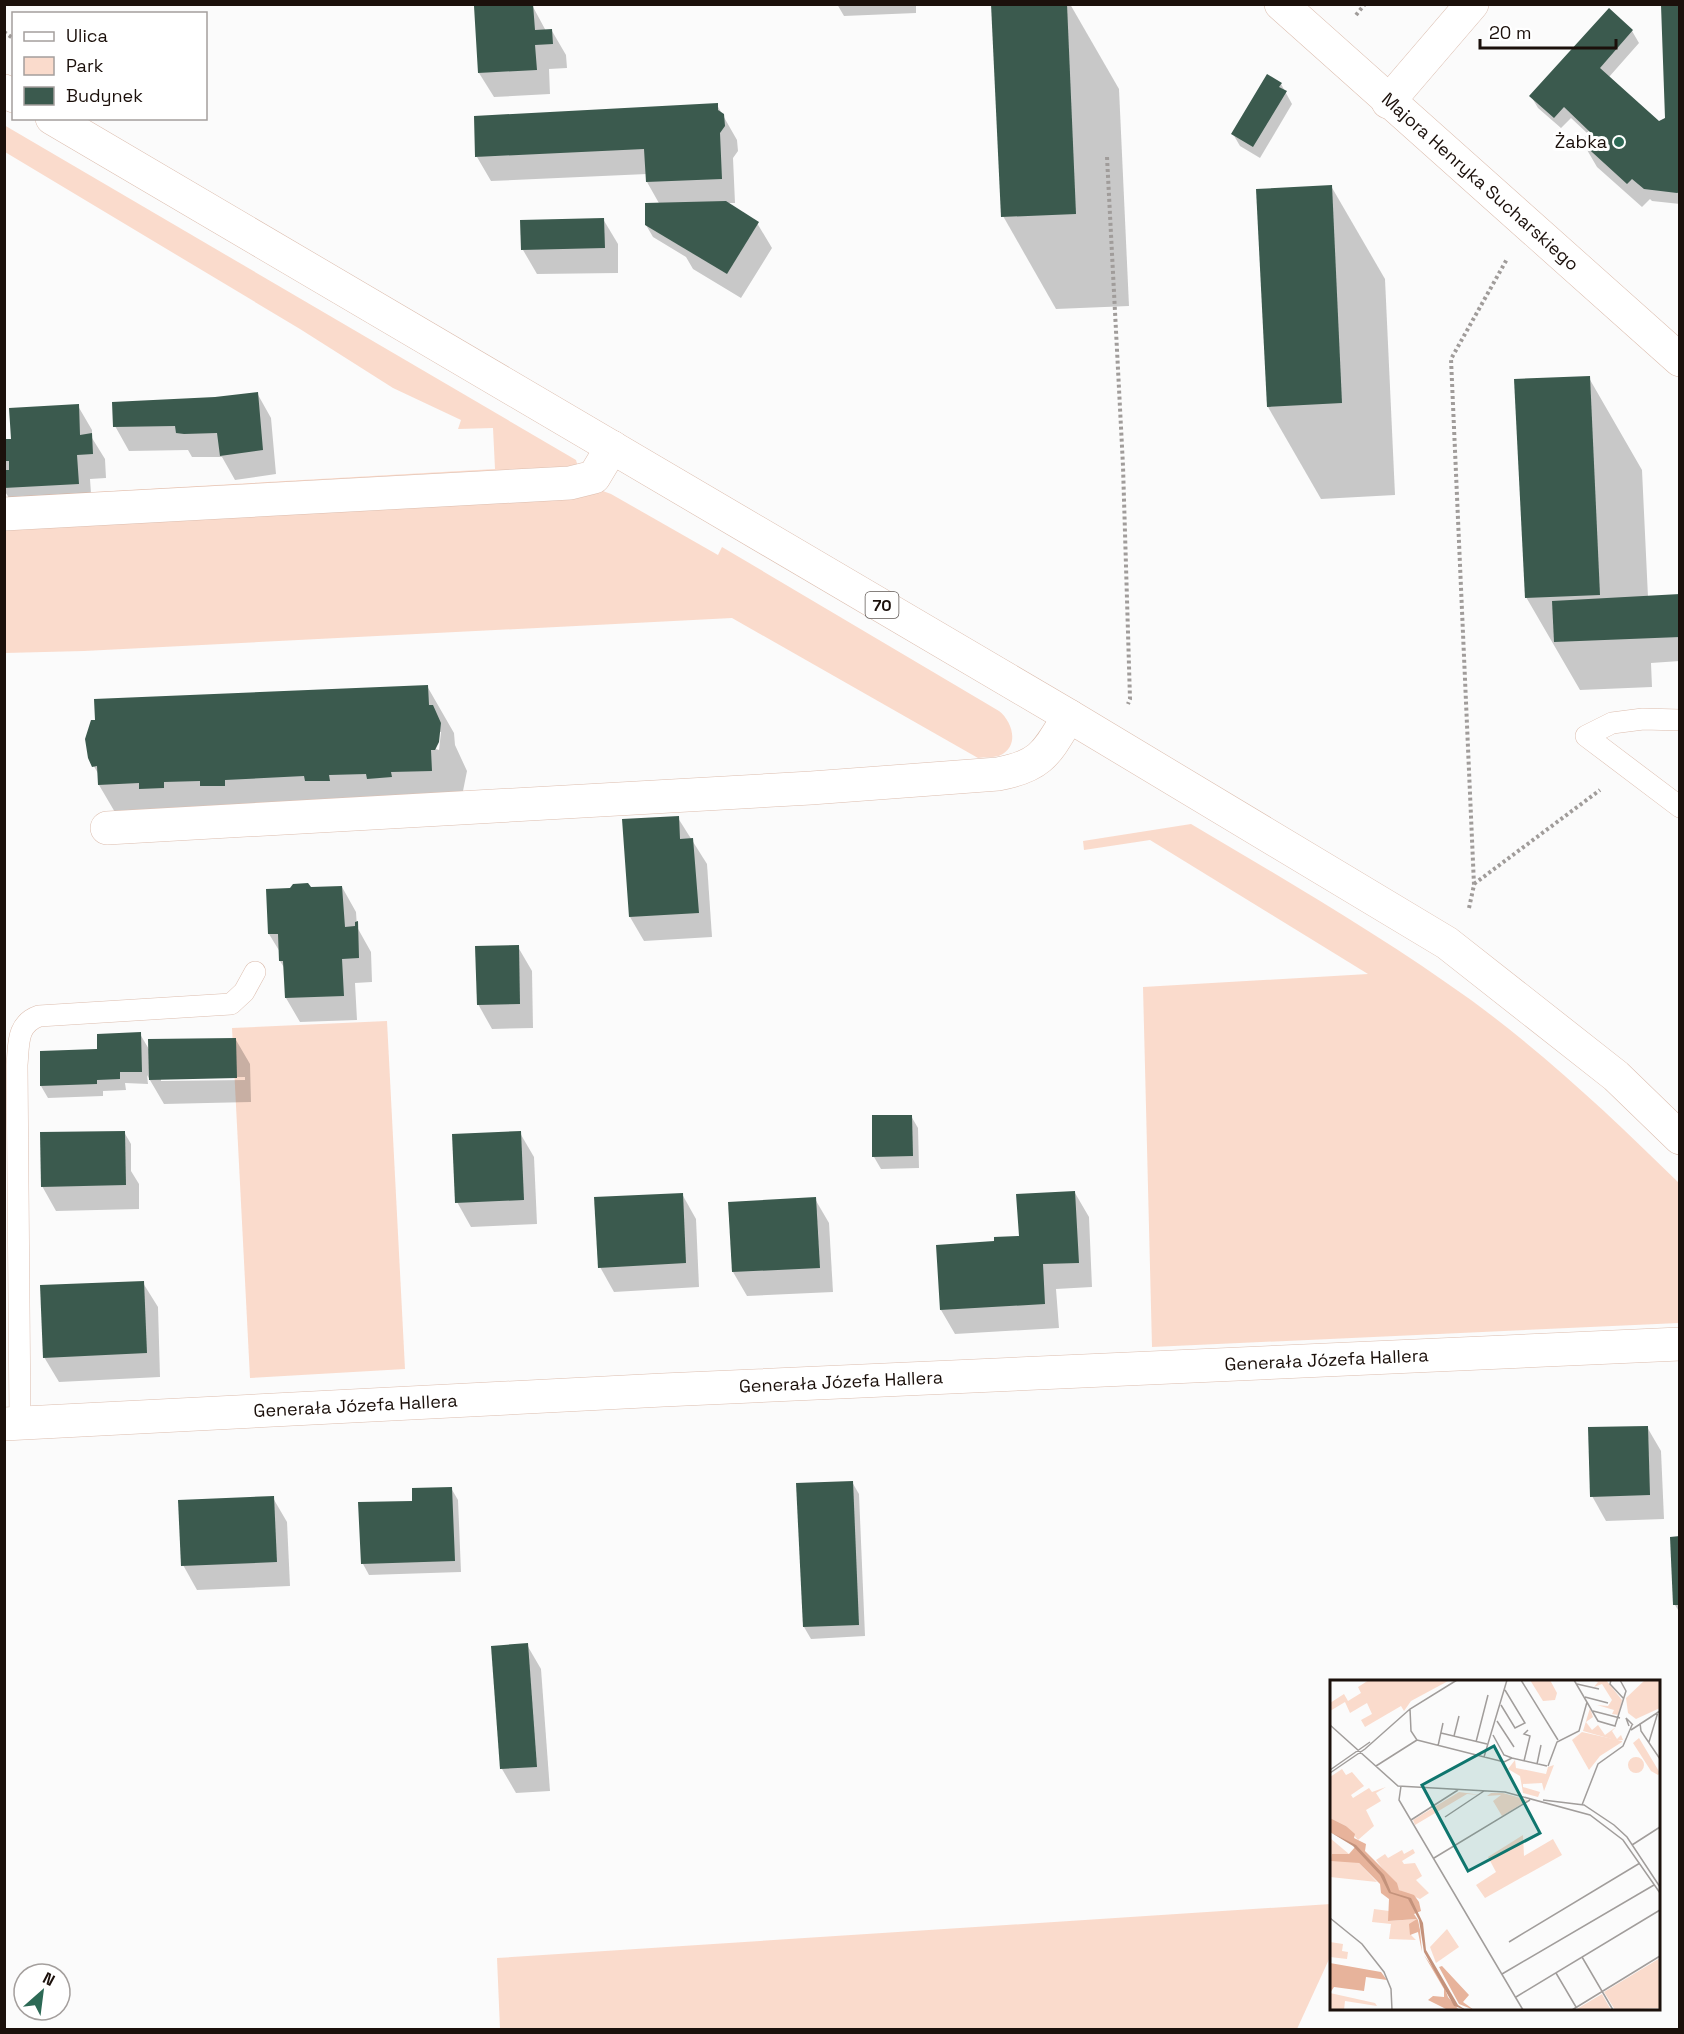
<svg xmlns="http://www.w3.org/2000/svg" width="1684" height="2034" viewBox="0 0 1684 2034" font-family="'Space Grotesk',sans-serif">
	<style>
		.green { fill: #fadbcc }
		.shadow { fill: #0003; fill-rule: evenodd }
		.building { fill: #3b5a4e }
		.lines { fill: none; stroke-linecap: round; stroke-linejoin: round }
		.service-casing { stroke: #dcbdae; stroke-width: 22 }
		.minor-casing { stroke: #dcbdae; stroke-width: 34 }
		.primary-casing { stroke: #dcbdae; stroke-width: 34 }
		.path { stroke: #a09c9a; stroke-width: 4; stroke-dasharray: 3 3; stroke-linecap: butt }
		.service { stroke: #fff; stroke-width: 21 }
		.minor { stroke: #fff; stroke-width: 33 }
		.primary { stroke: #fff; stroke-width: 33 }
		.poi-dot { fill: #2c6955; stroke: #fff; stroke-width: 2 }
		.labels { text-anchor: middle; stroke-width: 6; stroke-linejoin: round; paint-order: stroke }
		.shield { fill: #fff; stroke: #5f5854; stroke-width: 1.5 }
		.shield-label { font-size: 16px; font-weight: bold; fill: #1b100b }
		.poi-label { font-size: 18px; fill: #1b100b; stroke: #fff; text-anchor: end }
		.street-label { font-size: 18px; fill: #1b100b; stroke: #fff }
		.inset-road { fill: none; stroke: #a19d9b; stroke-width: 1.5 }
		.view { fill: #0f766e; fill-opacity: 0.15; stroke: #0f766e; stroke-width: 3 }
		.inset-edge { fill: none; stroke: #1b100b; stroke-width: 3 }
	</style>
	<rect width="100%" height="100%" fill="#fbfbfb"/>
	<g class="green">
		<path d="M4 125 576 460 578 467 5 507V497L495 469 493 428 458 429 461 420 393 388 300 329 5 152Z"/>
		<path d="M600 490 611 494 718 555 722 547 999 711C1012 721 1020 745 1001 755 995 758 985 757 978 758L732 618 84 651 5 653V527Z"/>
		<path d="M1191 824C1286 880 1382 936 1471 1000 1546 1055 1613 1118 1679 1183V1323L1152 1347 1143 987 1368 974 1150 840 1084 850 1083 841Z"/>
		<path d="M387 1021 405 1369 250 1378 232 1028Z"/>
		<path d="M1331 1904V1955L1297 2029H500L497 1958Z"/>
	</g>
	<g class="shadow">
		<path d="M837 4H916V13L844 16Z"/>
		<path d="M993 4H1070L1119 89 1129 306 1056 309 1003 216Z"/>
		<path d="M532 5 546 31H552L566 55 567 68 549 69 550 94 494 97 479 73Z"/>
		<path d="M1680 6V204L1652 201 1650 199 1642 207 1597 167 1583 143 1624 93 1587 133 1571 118 1561 128 1538 108 1531 96 1609 10 1632 31 1639 43 1609 77 1659 123 1667 119Z"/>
		<path d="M1281 84 1292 104 1260 158 1240 146 1233 134Z"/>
		<path d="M717 105 737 140 738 151 733 158 735 203H726L757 223 772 248 741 298 693 269 686 257 653 237 646 225 660 205 647 182V174L491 181 477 157Z"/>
		<path d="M1331 186 1385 279 1395 495 1321 499 1268 407Z"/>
		<path d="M603 219 618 244V273L537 274 523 250Z"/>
		<path d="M1589 378 1642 470 1648 597 1680 596V661L1651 663 1652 687 1580 690 1526 597Z"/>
		<path d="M257 393 271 418 276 474 235 480 222 457H192L188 450 129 451 115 426 215 398Z"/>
		<path d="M78 406 92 430V438L105 459 106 478 90 479 92 508 18 512 4 490V441L12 440Z"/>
		<path d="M427 686 454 733 455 745 467 771 462 796 126 831 99 785V775L89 758ZM438 732H441L439 750 436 749Z"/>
		<path d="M678 818 707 864 712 937 644 941 630 917Z"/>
		<path d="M342 887 356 912 357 927 371 952 372 982 355 983 357 1020 300 1022 286 998 285 969 280 961V952L269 934 310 889Z"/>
		<path d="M518 947 532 971 533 1028 492 1029 478 1004Z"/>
		<path d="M140 1034 150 1051 236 1040 250 1064 251 1102 164 1104 147 1075 148 1084 125 1083 126 1090 103 1091V1096L48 1098 41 1086 98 1051ZM245 1077V1080L161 1081V1078Z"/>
		<path d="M911 1116 918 1128 919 1168 881 1169 874 1157Z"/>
		<path d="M124 1132 131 1144V1171L139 1184V1209L56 1211 42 1186Z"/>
		<path d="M520 1133 534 1157 537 1224 471 1227 457 1202Z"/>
		<path d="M1075 1193 1089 1217 1092 1287 1056 1289 1059 1328 955 1334 941 1310 995 1242 1021 1237Z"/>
		<path d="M682 1194 696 1219 699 1287 614 1292 600 1267Z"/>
		<path d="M815 1199 829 1223 833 1292 747 1296 733 1272Z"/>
		<path d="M143 1283 158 1307 160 1377 59 1382 44 1357Z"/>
		<path d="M1647 1427 1661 1451 1664 1519 1606 1521 1592 1496Z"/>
		<path d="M852 1482 859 1494 865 1636 811 1639 804 1627Z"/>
		<path d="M451 1488 458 1500 461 1572 369 1575 363 1564Z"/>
		<path d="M273 1498 287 1522 290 1586 197 1590 183 1565Z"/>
		<path d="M1680 1538V1613L1675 1605Z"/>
		<path d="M527 1645 541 1669 550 1791 516 1793 502 1769Z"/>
	</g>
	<g class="building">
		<path d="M533 4 535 30 552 29 553 44 535 45 537 70 478 73 474 6Z"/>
		<path d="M991 4H1067L1076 214 1001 217Z"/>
		<path d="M1680 4V192L1677 193 1644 189 1632 179 1627 184 1581 142 1590 132 1564 107 1554 118 1529 96 1609 8 1633 30 1600 68 1659 121 1665 118 1661 5Z"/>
		<path d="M1267 74 1282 83 1279 87 1287 91 1253 147 1231 134Z"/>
		<path d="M718 103V110L724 114 725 126 720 133 722 179 646 182 644 149 475 157 474 116Z"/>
		<path d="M1332 185 1342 403 1267 407 1256 189Z"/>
		<path d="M726 201 759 222 727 274 645 225V203Z"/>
		<path d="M604 218 605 248 521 250 520 220Z"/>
		<path d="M1590 376 1600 595 1525 598 1514 379Z"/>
		<path d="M258 392 263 450 220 456 217 433 184 434 176 433 175 426 113 427 112 402 215 397Z"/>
		<path d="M79 404 80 435 92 433 93 454 77 455 79 484 4 488V470H9V461H4V439H11L9 408Z"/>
		<path d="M1680 594V637L1554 642 1552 601Z"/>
		<path d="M428 685 429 705H433L441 723 439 742 435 750H431L432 771 391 772 392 777 367 779 366 774 329 775 330 781H305L304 776 225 780V786H200V781L164 782V788L139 789V783L98 785 97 766 92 767 88 758 85 739 91 720H95L94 699Z"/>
		<path d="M679 816 680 839 693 838 699 913 629 917 622 819Z"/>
		<path d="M308 883 311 887 342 886 345 927 355 926V922L358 921 359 958 342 959 344 996 285 998 283 961H279L278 934H268L266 889 290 888 293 884Z"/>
		<path d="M519 945 520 1004 477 1005 475 946Z"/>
		<path d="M141 1032 142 1072H120V1079L97 1080V1084L40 1086V1051L97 1049V1034Z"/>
		<path d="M236 1038 237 1078 149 1080 148 1039Z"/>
		<path d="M872 1115H912L913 1156 872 1157Z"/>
		<path d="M125 1131 126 1185 41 1187 40 1132Z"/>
		<path d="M521 1131 524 1200 455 1203 452 1134Z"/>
		<path d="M1075 1191 1079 1263 1043 1264 1045 1304 940 1310 936 1245 994 1241V1237L1019 1236 1016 1194Z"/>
		<path d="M683 1193 686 1263 598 1268 594 1197Z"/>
		<path d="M816 1197 820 1268 732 1272 728 1202Z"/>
		<path d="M144 1281 147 1353 43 1358 40 1285Z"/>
		<path d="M1648 1426 1650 1495 1590 1497 1588 1427Z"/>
		<path d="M853 1481 859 1625 803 1627 796 1483Z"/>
		<path d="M452 1487 455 1561 361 1564 358 1502 412 1501V1488Z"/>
		<path d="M274 1496 277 1562 181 1566 178 1500Z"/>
		<path d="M1680 1536V1605H1673L1670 1537Z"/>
		<path d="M528 1643 537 1767 500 1769 491 1646Z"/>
	</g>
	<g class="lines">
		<defs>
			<g id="service">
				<path d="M1680 720 1643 719 1612 723 1586 736 1680 807"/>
				<path d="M20 1422 17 1065C19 1045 16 1024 39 1016L231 1004 244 992 255 972"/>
			</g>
			<g id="minor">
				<path id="s1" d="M1281 4 1680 360"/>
				<path d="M1388 102 1472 4"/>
				<path d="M4 514 570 483 594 477 612 447"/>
				<path d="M107 828 811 788 998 774C1042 766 1047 752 1069 716"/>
				<path id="s2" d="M4 1424 663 1390 1680 1344"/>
			</g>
			<g id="primary">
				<path d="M4 91 14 96"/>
				<path d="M52 118 1069 716 1447 943 1616 1076 1680 1138"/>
			</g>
		</defs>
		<use href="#service" class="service-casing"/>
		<use href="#minor" class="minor-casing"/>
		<use href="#primary" class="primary-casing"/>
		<g class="path">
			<path d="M1356 15 1365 4"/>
			<path d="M4 32 14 39"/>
			<path d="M1107 157 1123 466 1130 699 1128 704"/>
			<path d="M1474 884 1600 790"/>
			<path d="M1469 908 1474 885 1451 359 1507 259"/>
		</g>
		<use href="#service" class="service"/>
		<use href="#minor" class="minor"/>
		<use href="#primary" class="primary"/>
	</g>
	<circle class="poi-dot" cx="1619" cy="142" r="6"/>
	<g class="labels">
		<rect class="shield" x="865.5" y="592" width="33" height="26" rx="4.5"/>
		<g class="shield-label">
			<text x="882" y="611">70</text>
		</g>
		<g class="poi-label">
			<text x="1607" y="148">Żabka</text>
		</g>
		<g class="street-label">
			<text dy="6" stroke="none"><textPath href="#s1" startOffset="267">Majora Henryka Sucharskiego</textPath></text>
			<text dy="6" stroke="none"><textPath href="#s2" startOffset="1324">Generała Józefa Hallera</textPath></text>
			<text dy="6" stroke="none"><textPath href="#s2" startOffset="838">Generała Józefa Hallera</textPath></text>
			<text dy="6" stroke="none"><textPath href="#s2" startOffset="352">Generała Józefa Hallera</textPath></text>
		</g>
	</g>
	<g transform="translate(1330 1680)">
		<rect width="330" height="330" fill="#fbfbfb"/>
		<path d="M39 0H120L81 21 74 31 71 26 35 47 31 40 42 34 37 23 20 33 15 22 0 31V23L14 14 18 21 31 13 28 7ZM200 0H220L227 13 225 20 213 21ZM261 0H276L292 20 289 35 282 34 284 30 267 25 278 26 282 20 272 4 264 7 268 2ZM260 28 263 37 256 42 262 50 268 45 275 55 286 47 282 51 287 59 291 55 293 60H285L253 51ZM309 58 330 93 328 95 321 91 303 63ZM298 85a8 8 0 1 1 16 0a8 8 0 1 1-16 0ZM185 80 186 88 216 94 218 87 224 85 214 111 212 103 193 104V107L210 112 208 117 193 113 190 96 178 89ZM12 89 16 95 22 92 34 106 21 115 23 118 39 108 42 112 56 107 46 113 51 121 36 130 44 146 28 160 16 146 0 138V97ZM129 112 151 115 137 114 85 145 83 140ZM161 113H173L198 120 172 136 163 121 171 115 157 116ZM193 155 194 176 223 159 232 175 155 218 146 205 166 192 158 177ZM0 158 19 174H3L29 183 47 202 0 197ZM83 169 85 173 72 181 74 184 85 183 92 196 86 200 99 213 90 219 69 210 46 180 55 174 58 178 72 170 74 174ZM44 229 59 231V241L87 239 81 255 86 260 59 259 61 244 42 242ZM117 249 129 267 106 283 100 267ZM0 262 13 264 12 271 18 272 17 279 0 277ZM330 278V328L285 330 274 312ZM0 313 45 323 47 326 15 321 14 330H0ZM272 314 281 330H245Z" fill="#fadbcc"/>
		<path d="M0 138 16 146 25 154 24 158 36 164 35 171 67 203 69 210 84 215 89 222 91 231 84 234 88 240 90 250 92 272 88 252 80 255 79 244 87 239 58 241 59 219 51 213 50 204 29 183 1 181 2 174H19L26 166 0 152ZM94 275 112 300 118 317 129 330H118L98 320 103 316 114 317V309ZM0 283 51 292 57 300 36 297 34 311 4 307 0 313ZM112 286 139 315 133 322 144 330 129 324 109 287Z" fill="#e7b39b"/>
		<path d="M315 0H330V28L306 39 298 33 296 18ZM252 52 292 61V62L270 76 259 90 242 60Z" fill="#fadbcc"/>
		<path d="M0 152 26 165 54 195 61 212 81 218 93 243 96 270 128 325 136 330 124 326 94 272 89 240 78 219 59 213 50 195 23 166Z" fill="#c4927b"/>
		<path class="inset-road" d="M191 0 228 60M244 0 268 41 285 46 296 11 290 0M281 0 280 4 294 19M247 4 269 9M255 17 278 23M171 25 185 48 195 43 175 10M80 29 81 51 87 60M263 31 290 38M167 41 184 67M310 43 311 51 330 79M0 45 68 106 175 112 260 135 293 160 330 213M299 46 296 38 303 45M301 50 330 31M111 53 157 64M163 55 174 75 182 78M124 56 129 36M87 60 174 82 182 78 217 86M146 62 158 15M319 62 328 32M108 66 113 43M154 77 177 0M194 81 200 56 194 54 198 50M207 84 211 65M46 86 87 60M218 86 227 62 249 51 257 22M0 90 40 62M0 93 35 69 80 29 127 0M71 106 69 120 193 330M213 120 254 125 284 145 297 157 330 207M252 125 268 84 293 66 302 45M115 137 154 111M81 140 128 110M302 165 330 147M104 178 200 120M0 238 32 264 54 292 61 309 62 330M179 262 310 183M252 277 283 330M226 293 246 327M172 294 324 205M186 317 330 230M242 330 330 276"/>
		<path class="view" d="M164 66 210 153 138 191 92 105Z"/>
		<rect width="330" height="330" class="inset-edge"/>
	</g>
	<rect width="1684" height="2034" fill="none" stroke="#1b100b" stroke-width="12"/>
	<rect x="12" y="12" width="195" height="108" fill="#ffffff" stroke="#a49f9d" stroke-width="1.5"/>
	<rect x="24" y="32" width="30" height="9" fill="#ffffff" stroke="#a49f9d" stroke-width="1.5"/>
	<text x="66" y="42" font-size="18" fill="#1b100b">Ulica</text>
	<rect x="24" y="57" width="30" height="18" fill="#fadbcc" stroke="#a49f9d" stroke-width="1.5"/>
	<text x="66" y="72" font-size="18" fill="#1b100b">Park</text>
	<rect x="24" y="87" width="30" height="18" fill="#3b5a4e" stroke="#a49f9d" stroke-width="1.5"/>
	<text x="66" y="102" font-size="18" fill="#1b100b">Budynek</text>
	<g transform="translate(42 1992) rotate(28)"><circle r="28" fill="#ffffff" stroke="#a49f9d" stroke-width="1.5"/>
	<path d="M0-4.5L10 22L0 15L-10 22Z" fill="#2c6955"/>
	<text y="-9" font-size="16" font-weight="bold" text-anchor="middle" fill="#1b100b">N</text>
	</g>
	<path d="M1480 39v9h136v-9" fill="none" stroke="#1b100b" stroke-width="3"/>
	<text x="1489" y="39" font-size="18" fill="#1b100b" stroke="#ffffff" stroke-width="4.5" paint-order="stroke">20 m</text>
</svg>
